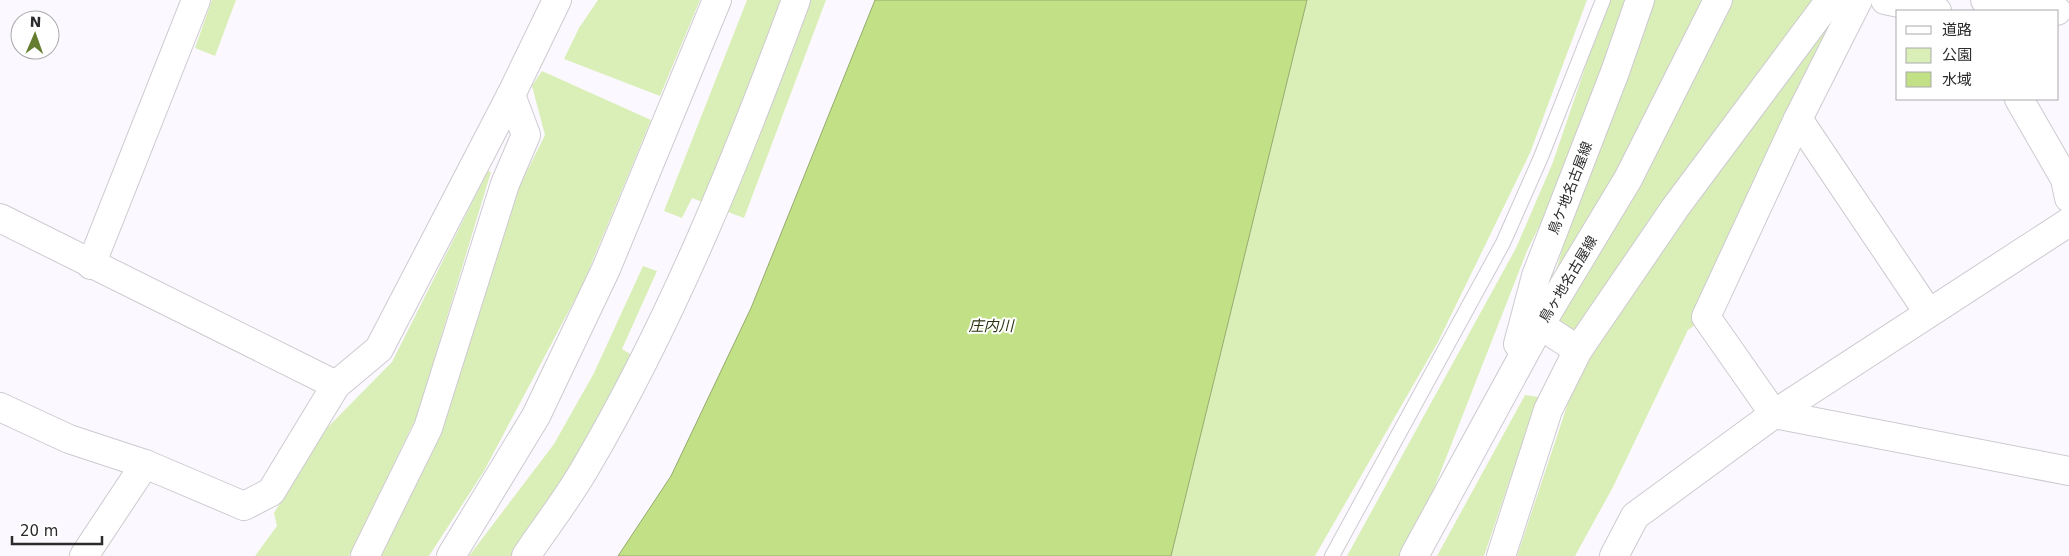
<svg xmlns="http://www.w3.org/2000/svg" width="2069" height="556" viewBox="0 0 2069 556" font-family="'DejaVu Sans','Noto Sans JP',sans-serif">
	<style>
		.green { fill: #daefb7 }
		.water { fill: #c2e187; stroke: #95aa6c }
		.lines { fill: none; stroke-linecap: round; stroke-linejoin: round }
		.service-casing { stroke: #cdcad0; stroke-width: 16 }
		.minor-casing { stroke: #cdcad0; stroke-width: 30 }
		.tertiary-casing { stroke: #cdcad0; stroke-width: 30 }
		.secondary-casing { stroke: #cdcad0; stroke-width: 30 }
		.motorway-casing { stroke: #cdcad0; stroke-width: 30 }
		.service { stroke: #fff; stroke-width: 14 }
		.minor { stroke: #fff; stroke-width: 28 }
		.tertiary { stroke: #fff; stroke-width: 28 }
		.secondary { stroke: #fff; stroke-width: 28 }
		.motorway { stroke: #fff; stroke-width: 28 }
		.labels { text-anchor: middle; stroke-width: 4; stroke-linejoin: round; paint-order: stroke }
		.street-label { font-size: 14px; fill: #2b2a2c; stroke: #fff }
		.water-label { font-size: 15px; font-style: italic; fill: #293510; stroke: #fff }
	</style>
	<rect width="100%" height="100%" fill="#fcf8ff"/>
	<g class="green">
		<path d="M212 0H236L215 56 195 48Z"/>
		<path d="M598 0H700L660 96 564 59 579 28Z"/>
		<path d="M747 0H791L710 205 692 198 682 218 664 211Z"/>
		<path d="M802 0H826L744 218 720 209Z"/>
		<path d="M1307 0H1587L1530 153 1438 342 1315 556H1171Z"/>
		<path d="M1608 0H1840L1798 119 1706 317 1688 330 1613 487 1575 556H1517L1574 385 1578 351 1540 325 1613 76 1527 251 1419 527 1402 556H1347L1516 248 1553 162Z"/>
		<path d="M542 71 651 120 583 284 484 471 429 556H381L439 435 519 187 545 135 532 86Z"/>
		<path d="M488 171 491 172 417 416 349 556H255L277 526 274 513 324 431 392 362Z"/>
		<path d="M643 266 657 271 622 349 637 358 516 556H469L554 444 594 373Z"/>
		<path d="M1525 395 1538 397 1484 556H1437Z"/>
	</g>
	<path class="water" d="M875 0H1307L1171 556H618L671 476 751 308Z"/>
	<g class="lines">
		<defs>
			<path id="service" d="M1332 556 1503 243 1541 157 1603 0"/>
			<g id="minor">
				<path d="M1858 0 1798 119 1706 317 1774 414 2069 471"/>
				<path d="M1885 0 1937 11"/>
				<path d="M2019 99 2065 179 2069 198"/>
				<path d="M1798 119 1928 312"/>
				<path d="M0 218 336 385"/>
				<path d="M91 265 196 0"/>
				<path d="M1540 325 1578 350"/>
				<path d="M0 407 69 439 145 464 244 506 271 492 336 385 379 349 511 95 557 0"/>
				<path d="M84 556 145 464"/>
				<path d="M365 556 428 428 505 184 526 135 511 95"/>
				<path d="M451 556 536 416 606 269 717 0"/>
				<path d="M526 556C546 526 569 497 587 465 672 320 738 157 796 0"/>
				<path d="M1501 556 1548 410 1578 350 1675 208 1830 0"/>
			</g>
			<path id="tertiary" d="M1614 556 1635 516 1774 414 2069 222"/>
			<g id="secondary">
				<path d="M1518 344 1536 276 1615 72 1640 0"/>
				<path d="M1414 556 1540 325 1628 179 1718 0"/>
			</g>
			<path id="motorway" d="M1985 0 2057 11"/>
		</defs>
		<use href="#service" class="service-casing"/>
		<use href="#minor" class="minor-casing"/>
		<use href="#tertiary" class="tertiary-casing"/>
		<use href="#secondary" class="secondary-casing"/>
		<use href="#motorway" class="motorway-casing"/>
		<use href="#service" class="service"/>
		<use href="#minor" class="minor"/>
		<use href="#tertiary" class="tertiary"/>
		<use href="#secondary" class="secondary"/>
		<use href="#motorway" class="motorway"/>
	</g>
	<g class="labels">
		<g class="street-label">
			<text transform="translate(1570 188) rotate(-69)" y="5">鳥ケ地名古屋線</text>
			<text transform="translate(1568 279) rotate(-59)" y="5">鳥ヶ地名古屋線</text>
		</g>
		<g class="water-label">
			<text x="991" y="331">庄内川</text>
		</g>
	</g>
	<rect x="1896" y="10" width="162" height="90" fill="#ffffff" stroke="#aaaaab"/>
	<rect x="1906" y="26" width="25" height="8" fill="#ffffff" stroke="#aaaaab"/>
	<text x="1942" y="35" font-size="15" fill="#2b2a2c">道路</text>
	<rect x="1906" y="48" width="25" height="15" fill="#daefb7" stroke="#aaaaab"/>
	<text x="1942" y="60" font-size="15" fill="#2b2a2c">公園</text>
	<rect x="1906" y="72" width="25" height="15" fill="#c2e187" stroke="#aaaaab"/>
	<text x="1942" y="85" font-size="15" fill="#2b2a2c">水域</text>
	<g transform="translate(35 35) rotate(2)"><circle r="24" fill="#ffffff" stroke="#aaaaab"/>
	<path d="M0-4L9 19L0 12L-9 19Z" fill="#657d30"/>
	<text y="-8" font-size="14" font-weight="bold" text-anchor="middle" fill="#2b2a2c">N</text>
	</g>
	<path d="M12 536v8h90v-8" fill="none" stroke="#2b2a2c" stroke-width="2.5"/>
	<text x="20" y="536" font-size="15" fill="#2b2a2c" stroke="#ffffff" stroke-width="4" paint-order="stroke">20 m</text>
</svg>
